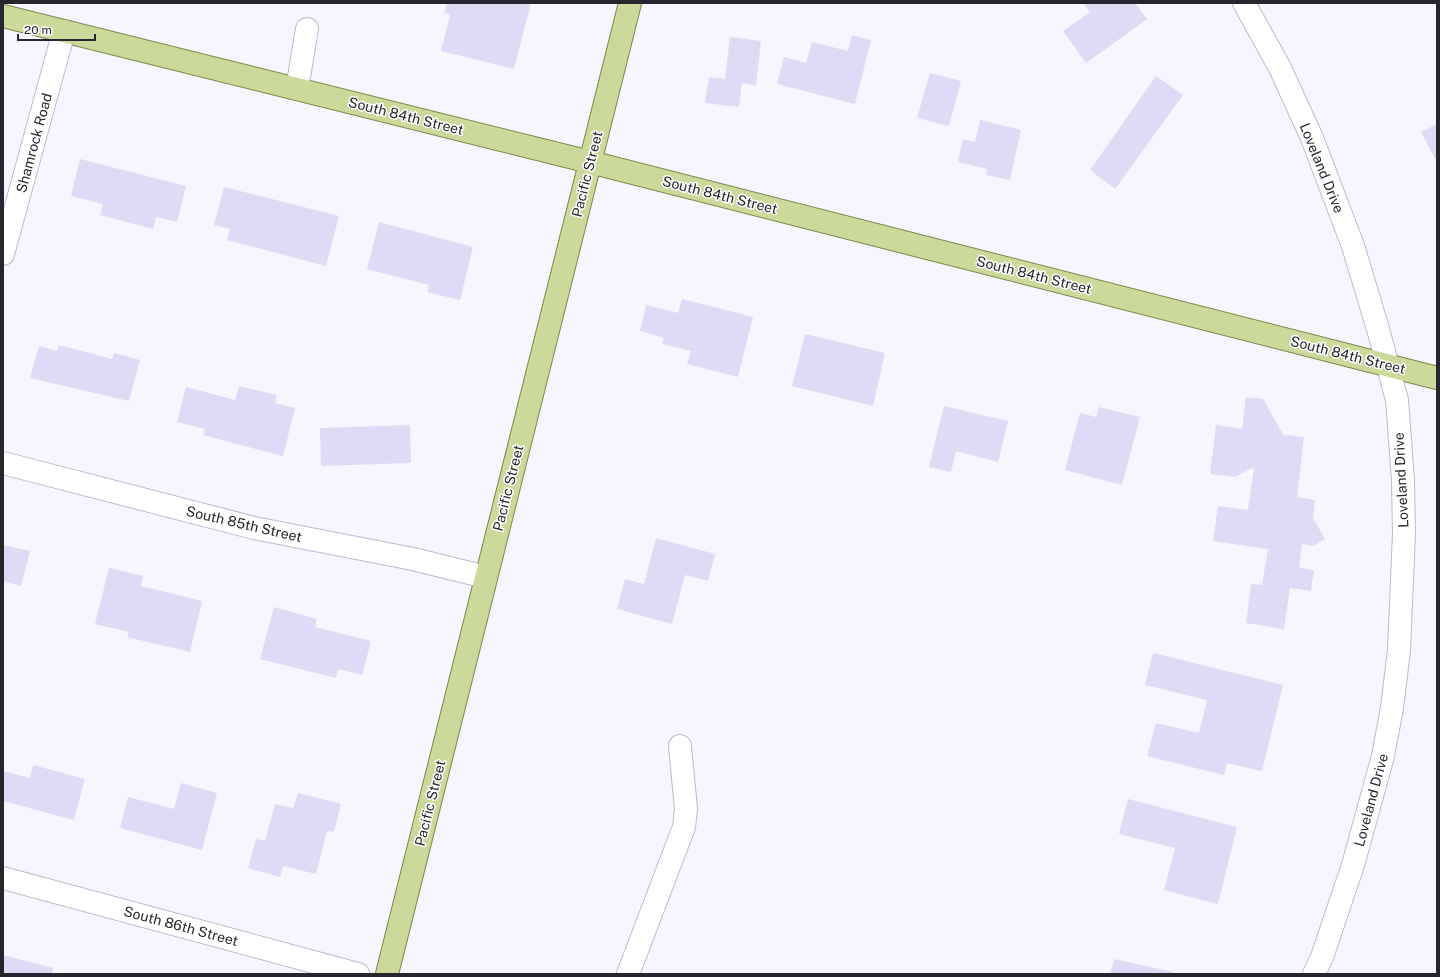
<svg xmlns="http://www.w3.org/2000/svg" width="1440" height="977" viewBox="0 0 1440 977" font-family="'Public Sans',sans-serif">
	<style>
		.building { fill: #e0daf7 }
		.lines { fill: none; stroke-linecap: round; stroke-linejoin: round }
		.minor-casing { stroke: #bebacf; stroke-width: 24 }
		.major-casing { stroke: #7b8948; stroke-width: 24 }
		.minor { stroke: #fff; stroke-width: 22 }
		.major { stroke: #cbd99a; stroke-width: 22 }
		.labels { text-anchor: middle; stroke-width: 3; stroke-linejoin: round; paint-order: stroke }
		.street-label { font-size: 14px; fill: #27252d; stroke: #fff }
	</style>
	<rect width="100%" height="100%" fill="#f7f5fe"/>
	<g class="building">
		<path d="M447 3H531L514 69 441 51 450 15 444 13Z"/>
		<path d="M1083 3H1135L1147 19 1086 63 1063 31 1090 12Z"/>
		<path d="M852 35 871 40 855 104 777 84 784 57 806 63 812 42 848 51Z"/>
		<path d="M730 37 761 41 756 85 742 83 739 107 705 103 709 77 725 79Z"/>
		<path d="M930 73 961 81 949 126 917 118Z"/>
		<path d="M1156 76 1183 95 1115 189 1090 170Z"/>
		<path d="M980 120 1021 130 1010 180 986 175 987 169 958 162 963 139 975 142Z"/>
		<path d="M1437 124V158L1435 159 1421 132Z"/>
		<path d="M80 159 186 186 177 222 156 217 153 229 100 215 103 204 71 196Z"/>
		<path d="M224 187 339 216 326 266 227 240 230 229 214 225Z"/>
		<path d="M379 222 473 247 460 300 427 292 429 285 367 269Z"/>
		<path d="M682 299 753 317 738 377 687 364 691 351 662 344 664 338 640 331 646 305 678 313Z"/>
		<path d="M805 334 885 353 873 406 792 386Z"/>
		<path d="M59 345 112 359 114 353 140 360 129 401 30 378 39 346 57 351Z"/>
		<path d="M239 386 277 395 275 403 295 408 283 456 203 435 205 429 177 422 186 387 235 400Z"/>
		<path d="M1246 397 1263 399 1284 436 1287 435 1304 437 1297 497 1315 500 1313 518 1325 539 1313 546 1302 544 1299 568 1314 570 1311 591 1290 588 1284 629 1246 623 1251 584 1262 585 1268 549 1213 541 1218 506 1248 510 1254 467 1235 477 1210 474 1216 425 1242 429Z"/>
		<path d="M944 406 1008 421 998 462 956 451 951 472 929 467Z"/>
		<path d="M1099 407 1140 417 1122 485 1065 470 1080 413 1096 417Z"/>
		<path d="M410 425 411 463 321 466 320 428Z"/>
		<path d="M656 538 715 554 708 581 685 575 672 624 617 609 625 579 644 584Z"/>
		<path d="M3 545 30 551 21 586 3 581Z"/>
		<path d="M109 568 143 576 141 586 202 601 190 652 127 637 129 632 95 624Z"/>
		<path d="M274 607 317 619 315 627 371 641 362 675 338 669 336 678 260 659Z"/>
		<path d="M1153 653 1283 685 1262 771 1227 763 1224 775 1147 756 1156 723 1199 733 1207 700 1145 685Z"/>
		<path d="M33 765 85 779 74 820 3 801V771L30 778Z"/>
		<path d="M181 783 217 793 202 850 120 828 128 797 174 809Z"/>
		<path d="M298 793 341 804 334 832 327 831 316 874 283 866 280 877 248 868 256 839 265 841 275 804 293 808Z"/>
		<path d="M1128 799 1237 827 1218 904 1164 890 1175 848 1119 834Z"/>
		<path d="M3 955 53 968 52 974H3Z"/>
		<path d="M1114 959 1173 972 1172 974H1110Z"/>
	</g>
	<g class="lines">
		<defs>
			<g id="minor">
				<path d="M1244 3 1280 68 1312 138 1353 246 1378 329 1397 400 1403 480 1404 534 1399 650 1392 708 1383 756 1353 865 1322 957 1314 974"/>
				<path d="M297 89 307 29"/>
				<path d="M3 254 64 31"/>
				<path d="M3 463 254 528 413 559 486 577"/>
				<path d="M3 878 358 974"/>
				<path d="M628 974 684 827 686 809 680 746"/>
			</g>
			<g id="major">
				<path d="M3 16 590 162 1437 378"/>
				<path d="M387 974 630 3"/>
			</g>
		</defs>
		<use href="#minor" class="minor-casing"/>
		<use href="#major" class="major-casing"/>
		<use href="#minor" class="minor"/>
		<use href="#major" class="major"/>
	</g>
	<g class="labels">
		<g class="street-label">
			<text transform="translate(406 116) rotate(14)" y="5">South 84th Street</text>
			<text transform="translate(34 143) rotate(-75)" y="5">Shamrock Road</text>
			<text transform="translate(1322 168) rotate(68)" y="5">Loveland Drive</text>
			<text transform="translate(587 174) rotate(-76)" y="5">Pacific Street</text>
			<text transform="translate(720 195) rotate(14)" y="5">South 84th Street</text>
			<text transform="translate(1034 275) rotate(14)" y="5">South 84th Street</text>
			<text transform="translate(1348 355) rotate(14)" y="5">South 84th Street</text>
			<text transform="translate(1401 480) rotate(-93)" y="5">Loveland Drive</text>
			<text transform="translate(508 488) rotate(-76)" y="5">Pacific Street</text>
			<text transform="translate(244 524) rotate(13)" y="5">South 85th Street</text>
			<text transform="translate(1371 800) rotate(-75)" y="5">Loveland Drive</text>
			<text transform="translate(430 803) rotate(-76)" y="5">Pacific Street</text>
			<text transform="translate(181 926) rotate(15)" y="5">South 86th Street</text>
		</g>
	</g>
	<rect width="1440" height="977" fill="none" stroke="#27252d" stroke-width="8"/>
	<path d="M18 34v6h77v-6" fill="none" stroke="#27252d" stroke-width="2"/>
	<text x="24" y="34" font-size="12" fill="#27252d" stroke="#ffffff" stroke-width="3" paint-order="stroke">20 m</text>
</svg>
